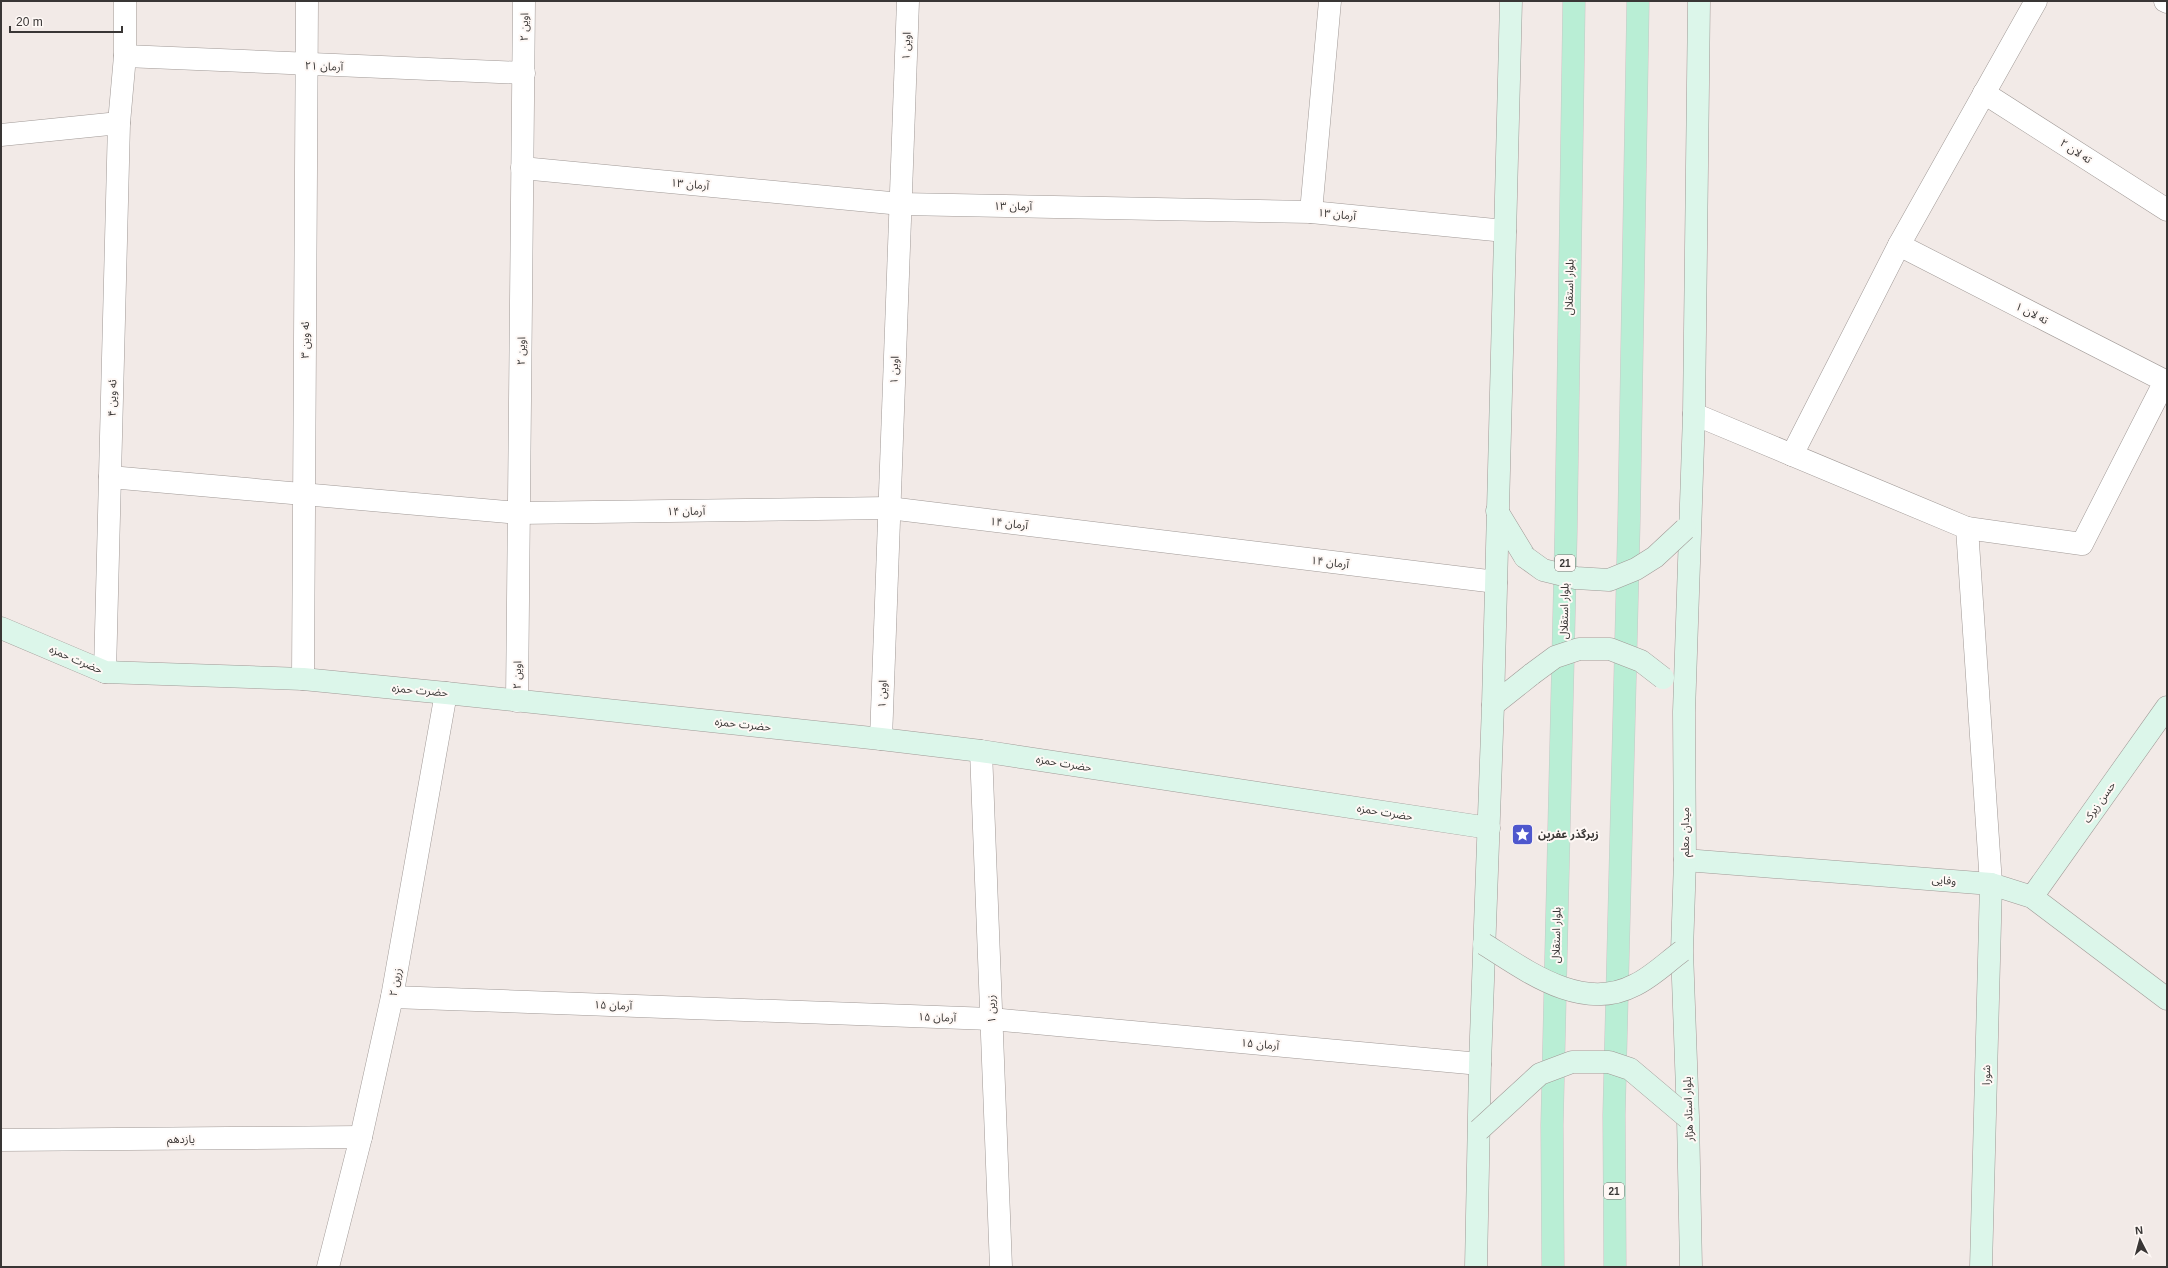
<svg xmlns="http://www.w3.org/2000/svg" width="2168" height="1268" viewBox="0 0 2168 1268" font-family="Helvetica,'Noto Sans Arabic',sans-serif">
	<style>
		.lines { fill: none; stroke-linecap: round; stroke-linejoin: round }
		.street-casing { stroke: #a09996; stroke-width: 23 }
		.secondary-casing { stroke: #a09996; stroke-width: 23 }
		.primary-casing { stroke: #c8c7c6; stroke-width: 23 }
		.street { stroke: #fff; stroke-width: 22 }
		.secondary { stroke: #dcf6ea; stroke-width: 22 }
		.primary { stroke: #b9eed5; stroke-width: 22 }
		.secondary-bridge-casing { stroke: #a09996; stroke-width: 23; stroke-linecap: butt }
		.secondary-bridge { stroke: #dcf6ea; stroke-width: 22 }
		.labels { text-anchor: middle; stroke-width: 4; stroke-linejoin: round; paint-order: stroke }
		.shield { fill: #fef8f5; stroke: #74706f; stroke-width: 1 }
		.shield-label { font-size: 10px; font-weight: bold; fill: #393635 }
		.street-label { font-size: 11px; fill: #393635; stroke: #fef8f5 }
		.poi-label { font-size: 11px; font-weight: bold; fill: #393635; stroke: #fef8f5; text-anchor: start }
	</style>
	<rect width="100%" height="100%" fill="#f2eae7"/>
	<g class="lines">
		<defs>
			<g id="street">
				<path d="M2165 1 2167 2"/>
				<path d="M125 56 524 73"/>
				<path d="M1984 93 2167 210"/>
				<path d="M1 135 119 123"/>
				<path d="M522 168 901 204 1311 212 1505 231"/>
				<path d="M1311 212 1330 1"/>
				<path d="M1899 245 2165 381 2082 544 1967 528"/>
				<path d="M1694 414 1967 528 1991 884"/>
				<path d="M1792 455 1899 245 2036 1"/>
				<path d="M110 477 519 513 889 508 1496 582"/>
				<path d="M105 672 119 123 125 56V1"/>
				<path d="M303 679 307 1"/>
				<path d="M517 701 524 1"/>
				<path d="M881 739 908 1"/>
				<path d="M981 751 1001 1267"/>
				<path d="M392 997 991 1019 1480 1064"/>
				<path d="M1 1140 361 1137"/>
				<path d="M328 1267 361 1137 392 997 446 693"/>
			</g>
			<g id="secondary">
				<path d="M1497 511 1525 557"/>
				<path d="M1 628 105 672 303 679 446 693 881 739 981 751 1489 828"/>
				<path d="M1493 705 1532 674"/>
				<path d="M1685 860 1991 884 2032 897 2167 999"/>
				<path d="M2032 897 2167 707"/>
				<path d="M1476 1267 1480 1064 1493 705 1511 1"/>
				<path d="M1691 1267 1688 1118 1682 951 1685 860 1684 712 1694 414 1699 1"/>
				<path d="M1981 1267 1991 884"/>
			</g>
			<g id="primary">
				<path d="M1553 1267 1552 1125 1566 531 1574 1"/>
				<path d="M1615 1267 1614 1115 1629 521 1638 1"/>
			</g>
		</defs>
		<use href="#street" class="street-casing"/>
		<use href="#secondary" class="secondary-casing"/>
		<use href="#primary" class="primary-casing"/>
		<use href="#street" class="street"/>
		<use href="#secondary" class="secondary"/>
		<use href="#primary" class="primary"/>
		<defs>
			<g id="secondary-bridge">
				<path d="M1525 557 1543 570 1576 578 1609 580 1636 569 1655 557 1685 529"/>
				<path d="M1532 674 1555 657 1579 649H1610L1641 661 1663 678"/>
				<path d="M1484 944C1527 971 1582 1013 1635 985 1652 977 1667 962 1682 951"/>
				<path d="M1479 1130 1540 1074 1572 1062H1609L1630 1069 1688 1118"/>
			</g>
		</defs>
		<use href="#secondary-bridge" class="secondary-bridge-casing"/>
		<use href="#secondary-bridge" class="secondary-bridge"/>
	</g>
	<defs>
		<symbol id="sight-square" viewBox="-11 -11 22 22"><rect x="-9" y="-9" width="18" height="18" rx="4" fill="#4e57cd" stroke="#fef8f5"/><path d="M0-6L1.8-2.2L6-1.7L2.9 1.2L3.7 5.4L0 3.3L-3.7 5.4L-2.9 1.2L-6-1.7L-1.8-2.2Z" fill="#fff"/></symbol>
	</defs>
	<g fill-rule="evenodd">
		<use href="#sight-square" x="1510" y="822" width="25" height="25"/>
	</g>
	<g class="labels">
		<g class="shield">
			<rect x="1555" y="555" width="20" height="16" rx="3"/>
			<rect x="1604" y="1183" width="20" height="16" rx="3"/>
		</g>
		<g class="shield-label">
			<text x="1565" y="567">21</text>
			<text x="1614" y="1195">21</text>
		</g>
		<g class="street-label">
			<text transform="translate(524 27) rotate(-89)" y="4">اوین ۲</text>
			<text transform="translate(906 46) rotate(-88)" y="4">اوین ۱</text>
			<text transform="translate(324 66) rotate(2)" y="4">آرمان ۲۱</text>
			<text transform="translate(2076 151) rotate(33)" y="4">ته لان ۲</text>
			<text transform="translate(690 184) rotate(5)" y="4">آرمان ۱۳</text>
			<text transform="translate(1013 206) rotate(1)" y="4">آرمان ۱۳</text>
			<text transform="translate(1337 214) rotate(6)" y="4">آرمان ۱۳</text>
			<text transform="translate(1569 287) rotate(-89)" y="4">بلوار استقلال</text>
			<text transform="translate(2032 313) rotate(27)" y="4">ته لان ۱</text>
			<text transform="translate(305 340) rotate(-90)" y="4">ئه وین ۳</text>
			<text transform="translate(521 351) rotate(-89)" y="4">اوین ۲</text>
			<text transform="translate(894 370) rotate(-88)" y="4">اوین ۱</text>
			<text transform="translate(112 398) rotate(-89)" y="4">ئه وین ۴</text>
			<text transform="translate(686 511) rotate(-1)" y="4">آرمان ۱۴</text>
			<text transform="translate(1009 523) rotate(7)" y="4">آرمان ۱۴</text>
			<text transform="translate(1330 562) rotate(7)" y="4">آرمان ۱۴</text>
			<text transform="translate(1564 611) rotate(-89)" y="4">بلوار استقلال</text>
			<text transform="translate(76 659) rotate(23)" y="4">حضرت حمزه</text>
			<text transform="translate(517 675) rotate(-89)" y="4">اوین ۲</text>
			<text transform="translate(420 690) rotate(5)" y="4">حضرت حمزه</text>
			<text transform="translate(882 694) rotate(-88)" y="4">اوین ۱</text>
			<text transform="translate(743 724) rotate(6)" y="4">حضرت حمزه</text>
			<text transform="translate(1064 763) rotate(9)" y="4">حضرت حمزه</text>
			<text transform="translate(2099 802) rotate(-55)" y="4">حسن زیرک</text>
			<text transform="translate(1385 812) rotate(9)" y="4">حضرت حمزه</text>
			<text transform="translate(1685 832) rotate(-90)" y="4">میدان معلم</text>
			<text transform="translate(1944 880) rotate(5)" y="4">وفایی</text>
			<text transform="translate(1556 935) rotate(-89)" y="4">بلوار استقلال</text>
			<text transform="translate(395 982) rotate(-80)" y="4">زرین ۲</text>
			<text transform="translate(613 1005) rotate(2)" y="4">آرمان ۱۵</text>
			<text transform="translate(991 1009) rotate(-92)" y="4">زرین ۱</text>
			<text transform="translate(937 1017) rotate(2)" y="4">آرمان ۱۵</text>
			<text transform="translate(1260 1044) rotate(5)" y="4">آرمان ۱۵</text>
			<text transform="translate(1986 1075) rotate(-89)" y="4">شورا</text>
			<text transform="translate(1688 1109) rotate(-92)" y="4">بلوار استاد هژار</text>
			<text x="181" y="1143">یازدهم</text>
		</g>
		<g class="poi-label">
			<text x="1538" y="838">زیرگذر عفرین</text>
		</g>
	</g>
	<rect width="2168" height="1268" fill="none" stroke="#393635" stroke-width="4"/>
	<g transform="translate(2140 1240) rotate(354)" stroke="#fef8f5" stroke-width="3" paint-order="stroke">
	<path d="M0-3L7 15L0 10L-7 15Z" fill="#393635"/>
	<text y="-6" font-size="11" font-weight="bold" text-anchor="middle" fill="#393635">N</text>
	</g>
	<path d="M10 26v6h112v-6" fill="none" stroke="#393635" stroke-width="2"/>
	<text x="16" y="26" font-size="12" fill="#393635" stroke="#fef8f5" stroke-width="3" paint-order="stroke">20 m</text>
</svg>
